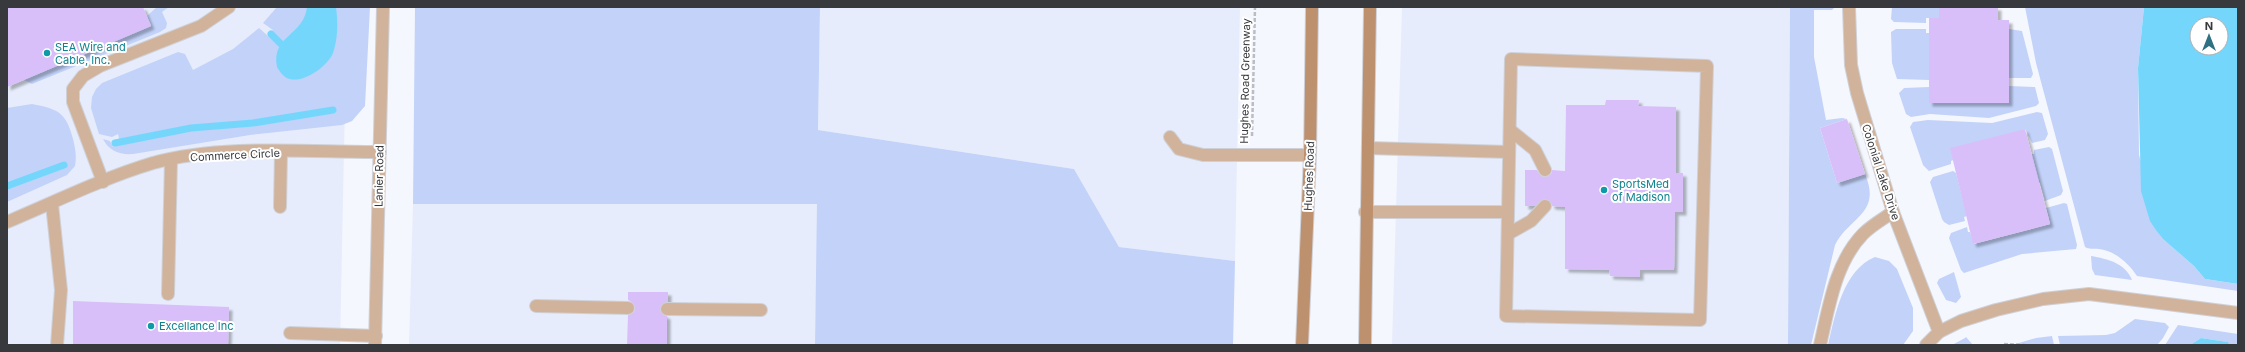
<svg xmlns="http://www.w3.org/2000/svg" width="2245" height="352" viewBox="0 0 2245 352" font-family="Inter,sans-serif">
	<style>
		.built { fill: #e6ecfb }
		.green { fill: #c2d2f9 }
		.water { fill: #75d6fc; fill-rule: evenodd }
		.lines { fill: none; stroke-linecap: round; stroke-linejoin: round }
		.stream { stroke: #75d6fc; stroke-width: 7 }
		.building { fill: #d9bff9; filter: url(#shadow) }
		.service-casing { stroke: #cfd1d7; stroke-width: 14 }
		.minor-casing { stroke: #cfd1d7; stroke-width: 14 }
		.secondary-casing { stroke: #cfd1d7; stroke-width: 14 }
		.path { stroke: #bbbdc3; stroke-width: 2.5; stroke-dasharray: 4 2; stroke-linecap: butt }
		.service { stroke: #d1b39c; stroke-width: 12 }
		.minor { stroke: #d1b39c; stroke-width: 12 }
		.secondary { stroke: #bd916e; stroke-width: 12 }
		.culture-dot { fill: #0f9aa8; stroke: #fff; stroke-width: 1.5 }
		.labels { text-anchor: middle; stroke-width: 4; stroke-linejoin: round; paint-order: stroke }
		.culture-label { font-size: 11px; fill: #0d838f; stroke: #fff; text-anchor: start }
		.street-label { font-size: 11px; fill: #37393d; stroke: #fff }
	</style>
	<defs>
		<filter id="shadow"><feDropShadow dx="3.5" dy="3.5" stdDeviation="1" flood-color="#0004"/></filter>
	</defs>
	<rect width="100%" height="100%" fill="#f5f7fe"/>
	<g class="built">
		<path d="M7 7H347L340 345H7Z"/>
		<path d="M820 7H1240L1235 261 1119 247 1074 169 818 130Z"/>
		<path d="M1402 7H1790L1788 345H1392Z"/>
		<path d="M413 204H818L815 345H409Z"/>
	</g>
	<g class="green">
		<path d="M157 7H169L162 12 167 23 166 28 160 32 32 84 24 80 151 26 147 16Z"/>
		<path d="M277 7H370L365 106 352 121 342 125 250 135 133 154C120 155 109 151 103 139L110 141 113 147 120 143 118 134 112 137 99 134 91 108 92 97 96 89 102 83 178 52 185 54 193 70 233 49 259 28 268 36 273 30 263 23Z"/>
		<path d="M415 7H820L818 130 1074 169 1119 247 1235 261 1233 345H815L817 204H413Z"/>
		<path d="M1790 7H1835L1832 10H1814V57L1826 120 1842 118 1847 119 1820 128 1837 183 1865 174C1882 214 1849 217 1835 245L1811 345H1788Z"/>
		<path d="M1892 7H1939V18H1926V23L1894 22 1891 19Z"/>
		<path d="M2025 7H2144L2138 68 2139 155 2164 240 2194 266 2205 279 2238 284V291L2137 276C2130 265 2117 253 2104 250 2098 248 2090 250 2085 247L2036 63Z"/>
		<path d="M1926 29V33H1929V80L1897 79 1892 63 1891 32 1896 29Z"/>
		<path d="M2009 29 2022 31 2033 74 2031 78H2009Z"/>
		<path d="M2009 86 2035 87 2039 103 2036 106 1989 118 1930 114 1911 117 1906 114 1899 93 1904 88 1929 87V103H2009Z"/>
		<path d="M32 104C58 109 66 112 73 139 75 148 77 156 75 166L67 175 7 202V108Z"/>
		<path d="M2037 112 2042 113 2048 134 2045 140 2032 143 2025 129 1951 161V164L1929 171 1923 165 1910 127 1913 122 1928 120 1992 123Z"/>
		<path d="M2049 147 2052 149 2063 191 2061 195 2045 201 2040 183 2032 185V154H2034V150Z"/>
		<path d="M1953 171 1956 173 1967 216 1964 217 1965 221 1949 225 1944 222 1942 219 1930 182 1933 177Z"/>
		<path d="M2064 203 2067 204 2077 245 2076 249 2022 254 1964 273 1961 270 1949 238 1951 233 1967 227 1968 232H1970L1974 244 2050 224 2046 208Z"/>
		<path d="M2091 256C2108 259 2125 263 2132 280L2095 275 2092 269Z"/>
		<path d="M1875 257 1889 261 1897 269 1913 308V331L1903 345H1828C1835 315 1843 270 1875 257Z"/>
		<path d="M1954 272 1961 297 1956 303 1946 300 1937 283 1939 279Z"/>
		<path d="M2135 319 2165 323 2169 327 2163 338 2157 345H2060L2058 336 2106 335 2115 333Z"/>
		<path d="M2178 325 2238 334V345H2229L2227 342 2201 338 2190 345H2165Z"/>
		<path d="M2052 336 2054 345H2012L2036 338Z"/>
		<path d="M1966 337 1973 345H1952L1965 338Z"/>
	</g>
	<g class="water">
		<path d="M307 7H336C338 22 338 39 333 53 328 66 304 83 290 79 284 78 280 72 277 67 271 35 304 36 307 7Z"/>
		<path d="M2144 7H2238V284L2205 279 2194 266 2164 240 2156 230 2150 221 2141 191 2138 68ZM2197 24H2221V48H2197Z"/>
		<path d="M2201 338 2228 342 2229 345H2190Z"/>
	</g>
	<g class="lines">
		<g class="stream">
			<path d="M271 34 281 44"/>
			<path d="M115 143 191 128 253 123 333 110"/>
			<path d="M7 186 64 165"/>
		</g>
	</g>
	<g class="building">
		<path d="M7 7H143L151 26 7 87Z"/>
		<path d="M1939 7H1998V20H2009V103H1929V18H1939Z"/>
		<path d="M1606 100H1639L1638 106 1676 107V173H1683V212H1675L1674 270H1640V277L1610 276 1609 270 1565 269V207L1552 206 1550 201 1546 199 1540 201 1535 206H1525V170H1537L1541 176 1545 177 1551 174 1552 170 1565 171 1566 105H1605Z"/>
		<path d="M1847 119 1865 174 1837 183 1820 128Z"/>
		<path d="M2025 129 2050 224 1973 244 1950 148Z"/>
		<path d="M628 292H668V302L663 303 660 309 661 313 667 316V345H627L628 315 634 312 635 308 632 302 628 300Z"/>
		<path d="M73 301 229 307 228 345H73Z"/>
	</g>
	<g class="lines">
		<defs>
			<g id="service">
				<path d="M1849 7 1851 65 1857 93 1893 212 1939 332"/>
				<path d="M1511 59 1707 66 1700 320 1506 316Z"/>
				<path d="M1510 130 1535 150 1545 170"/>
				<path d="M1170 137 1179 149 1203 155H1310"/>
				<path d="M1368 148 1509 152"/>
				<path d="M103 182 73 102V89L83 76 100 66 201 26 229 7"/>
				<path d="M52 204 61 290 57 345"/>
				<path d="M280 207 281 152"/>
				<path d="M1365 212H1508"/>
				<path d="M1508 234 1531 221 1545 206"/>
				<path d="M168 294 171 160"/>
				<path d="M536 306 628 308"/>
				<path d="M667 309 761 310"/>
				<path d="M290 333 376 336"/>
				<path d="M1820 345C1829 307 1835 263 1863 234 1872 225 1883 219 1893 212"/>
				<path d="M1926 345 1939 332 1961 321 1996 310 2043 299 2089 294 2238 313"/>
			</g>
			<g id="minor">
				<path d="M7 222C55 202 103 178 153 163 221 144 309 152 380 152"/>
				<path d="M375 345 383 7"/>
			</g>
			<g id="secondary">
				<path d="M1302 345 1310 155 1312 7"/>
				<path d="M1365 345 1370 7"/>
			</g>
		</defs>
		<use href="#service" class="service-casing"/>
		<use href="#minor" class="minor-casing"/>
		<use href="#secondary" class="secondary-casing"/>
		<g class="path">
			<path d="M1252 136 1255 7"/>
			<path d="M2004 344 2026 345"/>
		</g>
		<use href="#service" class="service"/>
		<use href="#minor" class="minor"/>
		<use href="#secondary" class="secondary"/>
	</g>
	<g class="culture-dot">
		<circle cx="47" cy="53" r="4"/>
		<circle cx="1604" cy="190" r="4"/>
		<circle cx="151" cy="326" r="4"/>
	</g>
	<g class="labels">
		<g class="culture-label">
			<text x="55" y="51">SEA Wire and<tspan x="55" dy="13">Cable, Inc.</tspan></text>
			<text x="1612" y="188">SportsMed<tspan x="1612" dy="13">of Madison</tspan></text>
			<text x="159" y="330">Excellance Inc</text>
		</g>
		<g class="street-label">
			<text transform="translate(1245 81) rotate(-89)" y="4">Hughes Road Greenway</text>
			<text transform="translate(235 155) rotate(-3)" y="4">Commerce Circle</text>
			<text transform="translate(1881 172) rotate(72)" y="4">Colonial Lake Drive</text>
			<text transform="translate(379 176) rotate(-89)" y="4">Lanier Road</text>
			<text transform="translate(1309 176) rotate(-88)" y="4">Hughes Road</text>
		</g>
	</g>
	<rect width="2245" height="352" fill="none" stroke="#37393d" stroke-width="16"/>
	<g transform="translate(2209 36)"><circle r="19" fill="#ffffff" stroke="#afb0b1"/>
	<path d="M0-3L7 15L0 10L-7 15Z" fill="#2e7182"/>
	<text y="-6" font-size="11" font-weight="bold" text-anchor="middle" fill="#37393d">N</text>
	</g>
</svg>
